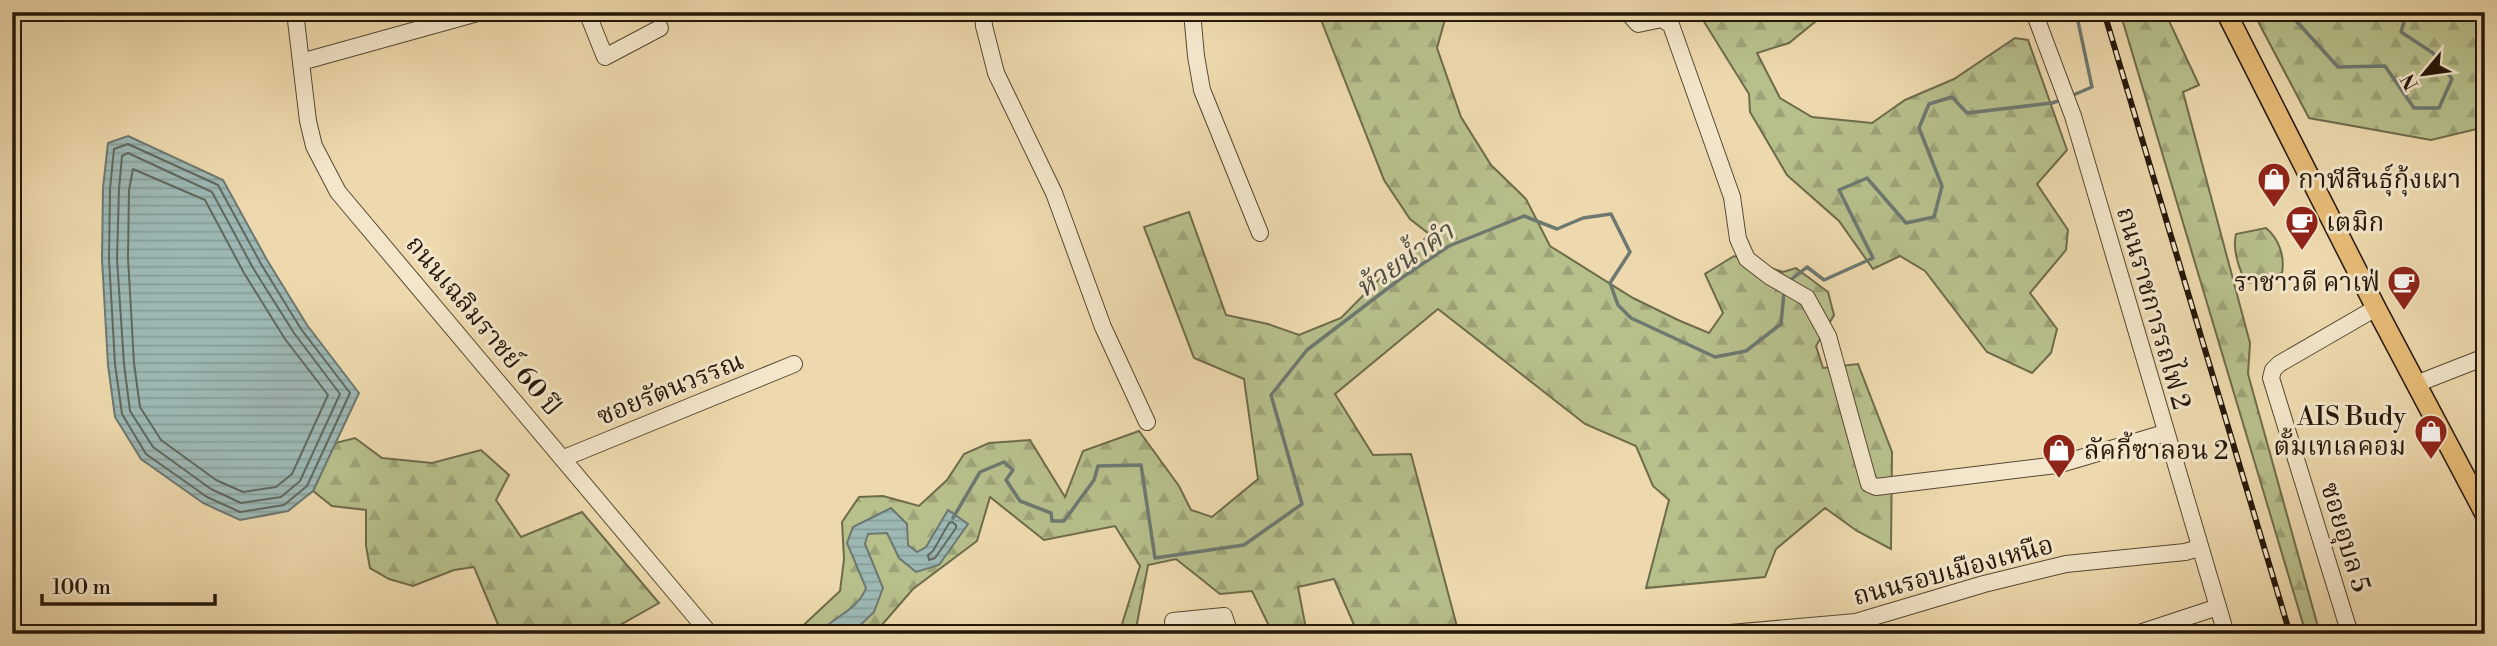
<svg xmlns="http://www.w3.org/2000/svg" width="2497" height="646" viewBox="0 0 2497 646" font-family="'Libre Bodoni','Noto Serif Thai',serif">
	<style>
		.forest { fill: url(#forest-firs); stroke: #6e6b4a; stroke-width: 2 }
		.water { fill: url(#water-rules); stroke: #6d7870; stroke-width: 2 }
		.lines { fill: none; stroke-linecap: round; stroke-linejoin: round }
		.shore { stroke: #61685e; stroke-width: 2 }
		.stream { stroke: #6d7870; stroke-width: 3.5 }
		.minor-casing { stroke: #574832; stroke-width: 18 }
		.major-casing { stroke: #251709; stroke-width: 22 }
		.minor { stroke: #f3e6ca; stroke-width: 16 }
		.major { stroke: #e6bc76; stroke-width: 19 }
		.rail-casing { stroke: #251709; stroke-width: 6 }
		.rail { stroke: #f3e6ca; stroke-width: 3.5; stroke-dasharray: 10; stroke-linecap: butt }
		.labels { text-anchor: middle; stroke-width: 6; stroke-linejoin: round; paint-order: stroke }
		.poi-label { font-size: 26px; fill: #251709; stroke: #f3e6ca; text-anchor: start }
		.street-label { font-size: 26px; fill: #251709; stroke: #f3e6ca }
		.water-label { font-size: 28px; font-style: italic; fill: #4f4f45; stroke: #f3e6ca }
	</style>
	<defs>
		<pattern id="forest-firs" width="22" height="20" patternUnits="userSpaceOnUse" patternTransform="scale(1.75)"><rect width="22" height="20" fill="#b7bf8b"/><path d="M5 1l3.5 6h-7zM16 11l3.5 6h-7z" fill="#9da377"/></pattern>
		<pattern id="water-rules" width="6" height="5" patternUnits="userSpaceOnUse" patternTransform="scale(1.75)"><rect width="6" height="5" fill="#9db8b4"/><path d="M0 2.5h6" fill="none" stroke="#879d99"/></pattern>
	</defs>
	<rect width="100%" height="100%" fill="#edd9ad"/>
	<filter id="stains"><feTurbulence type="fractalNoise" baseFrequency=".00286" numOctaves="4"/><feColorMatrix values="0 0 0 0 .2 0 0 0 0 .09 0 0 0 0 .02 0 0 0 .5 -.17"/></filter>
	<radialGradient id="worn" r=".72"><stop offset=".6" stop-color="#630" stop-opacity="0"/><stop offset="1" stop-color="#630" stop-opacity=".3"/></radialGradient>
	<g class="forest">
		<path d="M1318 12H1447L1437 48 1461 117 1491 165 1526 199 1550 246 1633 298 1678 320 1709 333 1723 313 1705 274 1734 256 1783 272 1796 268 1828 292 1834 315 1816 346 1823 368 1858 364 1892 452 1891 549 1857 531 1825 508 1776 549 1765 577 1646 588 1669 500 1653 486 1636 446 1585 424 1438 309 1335 394 1373 455 1411 454 1459 634H1358L1334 579 1298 587 1307 634H1273L1252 591 1220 594 1176 559 1148 565 1135 634H1119L1140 566 1115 526 1044 540 990 497 977 541 913 589 874 634H794L840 591 844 559 842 522 859 497 883 496 919 506 947 480 964 454 989 443 1030 440 1065 497 1083 451 1139 431 1179 486 1191 510 1212 517 1258 479 1244 379 1194 358 1144 227 1189 212 1226 315 1268 324 1299 335 1341 318 1402 256 1417 248 1429 234 1410 219 1384 180Z"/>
		<path d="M1698 12H1827L1789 43 1757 53 1780 98 1812 117 1872 123 1905 100 1954 79 2015 38 2028 40 2067 150 2037 184 2068 230 2066 250 2030 293 2057 329 2051 353 2032 373 1987 352 1925 271 1900 256 1873 269 1839 221 1787 175 1750 112 1749 94Z"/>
		<path d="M2120 12H2171L2169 21 2199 85 2183 92 2250 343 2248 374 2320 634H2306Z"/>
		<path d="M2253 12H2485V127L2431 140 2309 118Z"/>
		<path d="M2266 228C2279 239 2285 256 2282 273L2250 283 2245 281C2239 268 2232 250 2236 234Z"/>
		<path d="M355 438 382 458 432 463 481 450 509 475 496 500 521 537 582 512 659 603 604 634H502L474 567 454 570 413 586 389 579 370 568 366 546V510L332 506 313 491 335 443Z"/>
	</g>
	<g class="water">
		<path d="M128 136 223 180 267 260 307 325 359 393 313 491 288 511 240 520 203 503 141 459 115 417 108 365 102 259 103 188 108 143Z"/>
		<path d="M891 508 907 524 908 545 917 552 926 547 948 510 968 524 939 565 916 572 899 558 887 533 868 534 865 544 883 588 874 612 851 634H818C833 617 858 610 866 588L847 543 853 527Z"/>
	</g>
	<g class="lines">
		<g class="shore">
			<path d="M128 144 218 185 261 264 301 329 350 393 307 486 284 505 240 512 207 497 146 454 122 414 115 364 109 259 110 189 114 149Z"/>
			<path d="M128 153 212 192 253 268 294 333 340 394 300 481 281 497 241 503 211 489 153 447 130 411 124 364 117 259 119 189 122 156Z"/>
			<path d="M133 169 205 200 244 273 285 339 328 395 292 474 276 487 243 492 216 480 161 440 140 407 134 363 128 258 129 190Z"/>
			<path d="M952 522 956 525V528L935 558 929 560 928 555 933 551 949 523Z"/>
		</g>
		<g class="stream">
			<path d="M2288 12 2338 67 2385 66 2414 108H2439L2452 79 2433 53 2401 32 2407 12"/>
			<path d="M2459 12 2485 18"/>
			<path d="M2071 96 2092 87 2076 12"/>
			<path d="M1788 282 1807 267 1824 280 1873 258 1839 190 1867 178 1906 223 1934 217 1942 186 1919 128 1929 104 1952 97 1967 113 2052 103 2061 100"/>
			<path d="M953 518 980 472 1004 462 1013 470 1006 480 1020 501 1051 513 1052 521H1064L1094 480 1098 466 1141 465 1155 558 1244 545 1302 504 1271 395 1307 350 1400 279 1449 246 1524 216 1557 229 1583 218 1611 214 1630 252 1610 283 1618 305 1631 318 1715 357 1746 351 1781 324 1784 292"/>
		</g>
		<defs>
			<g id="minor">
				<path d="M295 12 308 121 314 146 338 192 710 634"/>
				<path d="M587 12 605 57 660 28"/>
				<path d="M983 12 984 26 996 73 1054 193 1103 327 1147 422"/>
				<path d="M1192 12 1196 56 1202 90 1260 233"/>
				<path d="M1571 12H1614"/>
				<path d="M1620 12 1629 14 1638 24 1662 19 1671 25 1732 197 1738 239 1747 259 1769 276 1807 298 1828 336 1869 484 1876 487 2057 465 2165 433"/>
				<path d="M2034 12 2073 116 2226 634"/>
				<path d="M301 62 481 12"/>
				<path d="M2416 384 2485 357"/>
				<path d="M564 458 794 364"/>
				<path d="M1174 634 1173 621 1224 616 1230 634"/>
				<path d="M1719 634 1856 622 1984 584 2066 564 2185 552 2199 548"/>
				<path d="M2136 634 2218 607"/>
				<path d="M2350 634 2271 378 2273 370 2279 364 2376 308"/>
			</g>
			<path id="major" d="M2226 12 2376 308 2485 514"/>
		</defs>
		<use href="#minor" class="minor-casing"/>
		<use href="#major" class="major-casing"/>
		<use href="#minor" class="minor"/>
		<use href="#major" class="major"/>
		<defs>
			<path id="rail" d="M2104 12 2290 634"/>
		</defs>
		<use href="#rail" class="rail-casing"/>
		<use href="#rail" class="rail"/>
	</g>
	<defs>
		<symbol id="shop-pin" viewBox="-11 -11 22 30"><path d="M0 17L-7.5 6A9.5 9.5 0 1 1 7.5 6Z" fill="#8f2418" stroke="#f3e6ca"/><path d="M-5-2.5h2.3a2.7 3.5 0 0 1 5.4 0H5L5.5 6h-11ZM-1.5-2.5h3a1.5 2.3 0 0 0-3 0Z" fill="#fff"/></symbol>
		<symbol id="cafe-pin" viewBox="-11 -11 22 30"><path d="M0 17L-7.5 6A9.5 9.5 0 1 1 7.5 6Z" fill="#8f2418" stroke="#f3e6ca"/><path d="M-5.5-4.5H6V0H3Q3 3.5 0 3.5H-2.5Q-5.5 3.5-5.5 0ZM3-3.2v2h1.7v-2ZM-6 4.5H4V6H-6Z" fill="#fff"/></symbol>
	</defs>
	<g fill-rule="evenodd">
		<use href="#shop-pin" x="2255" y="160" width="38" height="52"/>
		<use href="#cafe-pin" x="2283" y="203" width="38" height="52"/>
		<use href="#cafe-pin" x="2385" y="263" width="38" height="52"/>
		<use href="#shop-pin" x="2412" y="412" width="38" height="52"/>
		<use href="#shop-pin" x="2040" y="431" width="38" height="52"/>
	</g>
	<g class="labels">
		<g class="poi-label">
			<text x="2298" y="188">กาฬสินธุ์กุ้งเผา</text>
			<text x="2326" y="231">เตมิก</text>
			<text x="2380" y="291" text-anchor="end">ราชาวดี คาเฟ่</text>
			<text x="2406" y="425" text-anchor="end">AIS Budy<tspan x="2406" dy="30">ตั้มเทเลคอม</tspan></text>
			<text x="2084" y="459">ลัคกี้ซาลอน 2</text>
		</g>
		<g class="street-label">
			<text transform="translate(2154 308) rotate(74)" y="9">ถนนราชการรถไฟ 2</text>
			<text transform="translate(484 325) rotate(50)" y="9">ถนนเฉลิมราชย์ 60 ปี</text>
			<text transform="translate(670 388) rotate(-22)" y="9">ซอยรัตนวรรณ</text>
			<text transform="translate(2346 537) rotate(73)" y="9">ซอยอุบล 5</text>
			<text transform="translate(1953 570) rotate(-15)" y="9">ถนนรอบเมืองเหนือ</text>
		</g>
		<g class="water-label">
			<text transform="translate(1404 259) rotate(-34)" y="10">ห้วยน้ำคำ</text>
		</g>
	</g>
	<rect width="2497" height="646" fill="none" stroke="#edd9ad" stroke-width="42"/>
	<rect x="14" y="14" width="2469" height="618" fill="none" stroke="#251709" stroke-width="3.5"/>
	<rect x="21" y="21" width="2455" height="604" fill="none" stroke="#251709" stroke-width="2"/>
	<g transform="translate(2424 74) rotate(241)" stroke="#f3e6ca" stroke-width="5" paint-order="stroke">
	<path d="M0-5L12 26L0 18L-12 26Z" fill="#251709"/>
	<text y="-10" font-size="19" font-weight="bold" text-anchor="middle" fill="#251709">N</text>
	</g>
	<path d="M42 594v10h173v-10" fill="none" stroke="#251709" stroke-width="3.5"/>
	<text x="52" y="594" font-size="21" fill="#251709" stroke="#f3e6ca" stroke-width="5" paint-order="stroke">100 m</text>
	<rect width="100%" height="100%" filter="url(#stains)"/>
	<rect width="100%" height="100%" fill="url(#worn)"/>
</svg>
